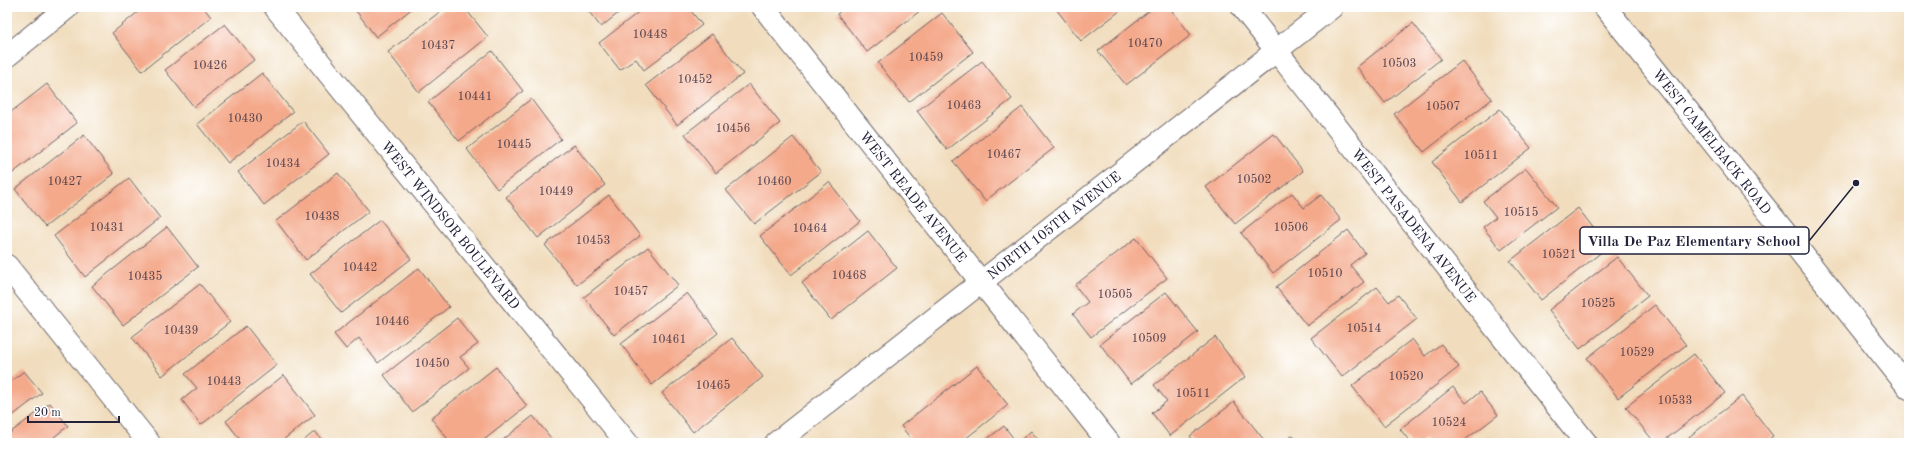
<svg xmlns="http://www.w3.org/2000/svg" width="1916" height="450" viewBox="0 0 1916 450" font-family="'Old Standard TT',serif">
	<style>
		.building { fill: #f4a98b }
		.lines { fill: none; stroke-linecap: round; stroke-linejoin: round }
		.street-casing { stroke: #6a6368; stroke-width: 24 }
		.secondary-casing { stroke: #6a6368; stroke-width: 24 }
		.primary-casing { stroke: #6a6368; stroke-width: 24 }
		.street { stroke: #fff; stroke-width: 22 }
		.secondary { stroke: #fff; stroke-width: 22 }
		.primary { stroke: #fff; stroke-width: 22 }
		.labels { text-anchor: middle; stroke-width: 3.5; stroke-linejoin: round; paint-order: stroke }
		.number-label { font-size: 12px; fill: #56444f }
		.street-label { font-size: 14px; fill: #22223b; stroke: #fff }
		.leader { fill: none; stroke: #22223b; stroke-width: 1.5 }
		.callout-dot { fill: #22223b; stroke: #fff; stroke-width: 1.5 }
		.callout { fill: #fff; stroke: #22223b; stroke-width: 1.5 }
		.callout-label { font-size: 15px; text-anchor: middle; font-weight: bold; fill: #22223b }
	</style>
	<rect width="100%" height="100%" fill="#fff"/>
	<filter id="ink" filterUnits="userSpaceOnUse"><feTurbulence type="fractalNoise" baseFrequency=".025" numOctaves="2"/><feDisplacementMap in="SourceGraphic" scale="8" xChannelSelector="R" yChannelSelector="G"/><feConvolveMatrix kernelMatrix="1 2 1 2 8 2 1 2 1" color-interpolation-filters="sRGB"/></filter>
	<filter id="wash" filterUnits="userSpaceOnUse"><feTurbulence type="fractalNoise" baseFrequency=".012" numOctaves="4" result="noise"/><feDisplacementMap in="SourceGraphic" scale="16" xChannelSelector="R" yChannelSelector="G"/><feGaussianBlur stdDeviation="0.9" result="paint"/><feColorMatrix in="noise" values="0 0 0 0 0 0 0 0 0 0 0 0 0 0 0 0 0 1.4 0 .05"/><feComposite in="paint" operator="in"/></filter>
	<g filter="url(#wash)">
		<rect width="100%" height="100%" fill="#f1ddbd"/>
		<g id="blocks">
			<g class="building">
				<path d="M144 7H203L211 17 142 71 112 33Z"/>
				<path d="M353 7H414L376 37Z"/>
				<path d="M446 7H464L488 37 419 92 388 52Z"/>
				<path d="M585 7H626L601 27Z"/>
				<path d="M645 7H688L702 25 644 70 636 59 620 70 599 43Z"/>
				<path d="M846 7H925L867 52 837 14Z"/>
				<path d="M1058 7H1125L1081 41 1056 9Z"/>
				<path d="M1154 7H1169L1191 35 1126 85 1098 51Z"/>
				<path d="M942 13 973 52 909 102 878 63Z"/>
				<path d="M1413 23 1441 59 1385 103 1357 67Z"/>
				<path d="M225 24 254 60 194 107 165 70Z"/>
				<path d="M712 34 743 74 677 125 646 85Z"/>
				<path d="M492 51 523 91 459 141 428 102Z"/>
				<path d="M982 61 1012 99 947 150 917 111Z"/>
				<path d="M1462 61 1492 99 1424 152 1394 114Z"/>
				<path d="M262 73 293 112 228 163 197 124Z"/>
				<path d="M47 84 77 123 9 176 7 174V115Z"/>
				<path d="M749 84 780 123 716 173 685 134Z"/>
				<path d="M531 99 561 139 497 189 467 149Z"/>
				<path d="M1022 107 1054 148 985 201 953 161Z"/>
				<path d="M1500 109 1531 148 1462 202 1432 162Z"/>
				<path d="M303 121 329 154 264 205 238 172Z"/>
				<path d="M1274 134 1303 171 1235 224 1206 187Z"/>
				<path d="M84 135 114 174 45 227 15 189Z"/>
				<path d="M793 137 821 172 754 224 726 190Z"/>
				<path d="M574 145 605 185 538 238 506 197Z"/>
				<path d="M1526 168 1557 207 1501 250 1483 227 1496 217 1483 201Z"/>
				<path d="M338 173 369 211 306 260 276 221Z"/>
				<path d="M129 178 160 218 85 277 54 236Z"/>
				<path d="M829 182 860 221 791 275 760 236Z"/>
				<path d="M1292 193 1304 208 1321 195 1341 220 1273 273 1241 233Z"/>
				<path d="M609 195 640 236 577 285 545 245Z"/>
				<path d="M1578 208 1608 247 1541 300 1510 261Z"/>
				<path d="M380 220 411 259 341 313 310 274Z"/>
				<path d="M167 227 198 267 123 325 92 286Z"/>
				<path d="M1348 230 1365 253 1350 265 1364 282 1307 326 1276 287Z"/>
				<path d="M868 231 897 268 831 320 802 283Z"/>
				<path d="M1136 238 1167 278 1091 337 1073 314 1088 302 1075 285Z"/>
				<path d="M648 247 678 285 614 335 584 297Z"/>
				<path d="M1617 257 1648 296 1580 349 1549 310Z"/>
				<path d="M419 268 449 307 378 363 359 338 346 349 334 334Z"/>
				<path d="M200 284 230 322 162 376 132 337Z"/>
				<path d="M1377 287 1389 302 1398 295 1417 319 1342 377 1311 338Z"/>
				<path d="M1166 292 1198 332 1131 384 1100 344Z"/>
				<path d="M687 293 718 333 652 385 621 344Z"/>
				<path d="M1655 305 1686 345 1618 398 1587 358Z"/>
				<path d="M457 318 478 344 460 357 469 368 412 412 384 375Z"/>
				<path d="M246 326 277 365 201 425 182 400 197 388 185 374Z"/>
				<path d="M1215 337 1245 377 1170 436 1152 413 1167 401 1154 385Z"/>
				<path d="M732 338 763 377 693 432 662 393Z"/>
				<path d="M1412 339 1425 356 1441 344 1459 367 1384 426 1352 386Z"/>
				<path d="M1694 354 1725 393 1661 443H1655L1626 407Z"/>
				<path d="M977 366 1008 405 960 443H914L901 426Z"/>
				<path d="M496 367 527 406 480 443H451L431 418Z"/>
				<path d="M24 371 42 393 7 420V380L9 383Z"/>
				<path d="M284 375 315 415 279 443H240L242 442 226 421Z"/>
				<path d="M1453 387 1466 403 1480 392 1498 415 1461 443H1428L1425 439 1421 443H1411L1400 429Z"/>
				<path d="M1742 396 1773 436 1764 443H1681Z"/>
				<path d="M1234 402 1264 440 1260 443H1196L1190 436Z"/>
				<path d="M50 403 68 426 54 437 59 443H7V435Z"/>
				<path d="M533 416 555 443H499Z"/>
				<path d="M1004 426 1017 443 1031 431 1041 443H982Z"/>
				<path d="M315 431 324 443H301Z"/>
				<path d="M1293 435 1299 443H1282Z"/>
				<path d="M1489 437 1494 443H1482Z"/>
			</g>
		</g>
	</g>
	<g filter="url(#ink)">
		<use href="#blocks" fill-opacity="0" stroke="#6a6368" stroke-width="1"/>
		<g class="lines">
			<defs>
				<g id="street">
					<path id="s1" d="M275 7 627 443"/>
					<path id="s2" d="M763 7 1109 443"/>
					<path id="s3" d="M1242 7 1586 443"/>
					<path d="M7 56 68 7"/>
					<path d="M7 266 149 443"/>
				</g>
				<g id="secondary">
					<path id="s4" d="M776 443 1332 7"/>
				</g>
				<g id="primary">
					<path id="s5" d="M1605 7 1909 388"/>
				</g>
			</defs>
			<use href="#street" class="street-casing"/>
			<use href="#secondary" class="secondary-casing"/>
			<use href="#primary" class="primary-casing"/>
			<use href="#street" class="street"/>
			<use href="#secondary" class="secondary"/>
			<use href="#primary" class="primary"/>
		</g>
	</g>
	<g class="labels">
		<g class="number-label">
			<text x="650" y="38">10448</text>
			<text x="1145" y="47">10470</text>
			<text x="438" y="49">10437</text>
			<text x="926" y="61">10459</text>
			<text x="1399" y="67">10503</text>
			<text x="210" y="69">10426</text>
			<text x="695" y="83">10452</text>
			<text x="475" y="100">10441</text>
			<text x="964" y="109">10463</text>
			<text x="1443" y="110">10507</text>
			<text x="245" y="122">10430</text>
			<text x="733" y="132">10456</text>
			<text x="514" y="148">10445</text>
			<text x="1004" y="158">10467</text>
			<text x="1481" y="159">10511</text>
			<text x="283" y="167">10434</text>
			<text x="1254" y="183">10502</text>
			<text x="65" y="185">10427</text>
			<text x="774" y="185">10460</text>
			<text x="556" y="195">10449</text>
			<text x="1521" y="216">10515</text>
			<text x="322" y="220">10438</text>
			<text x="107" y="231">10431</text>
			<text x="1291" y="231">10506</text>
			<text x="810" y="232">10464</text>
			<text x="593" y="244">10453</text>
			<text x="1559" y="258">10521</text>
			<text x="360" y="271">10442</text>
			<text x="1325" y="277">10510</text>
			<text x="849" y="279">10468</text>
			<text x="145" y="280">10435</text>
			<text x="631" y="295">10457</text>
			<text x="1115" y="298">10505</text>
			<text x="1598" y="307">10525</text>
			<text x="392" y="325">10446</text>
			<text x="1364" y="332">10514</text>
			<text x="181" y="334">10439</text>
			<text x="1149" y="342">10509</text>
			<text x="669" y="343">10461</text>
			<text x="1637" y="356">10529</text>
			<text x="432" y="367">10450</text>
			<text x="1406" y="380">10520</text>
			<text x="224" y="385">10443</text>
			<text x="713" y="389">10465</text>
			<text x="1193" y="397">10511</text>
			<text x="1675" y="404">10533</text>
			<text x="1449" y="426">10524</text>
		</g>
		<g class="street-label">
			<text dy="5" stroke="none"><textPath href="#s5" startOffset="172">WEST CAMELBACK ROAD</textPath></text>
			<text dy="5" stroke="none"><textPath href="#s2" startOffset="242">WEST READE AVENUE</textPath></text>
			<text dy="5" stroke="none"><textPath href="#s1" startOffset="280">WEST WINDSOR BOULEVARD</textPath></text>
			<text dy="5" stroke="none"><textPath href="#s4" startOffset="353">NORTH 105TH AVENUE</textPath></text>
			<text dy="5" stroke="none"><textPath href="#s3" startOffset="278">WEST PASADENA AVENUE</textPath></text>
		</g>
	</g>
	<path class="leader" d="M1856 183L1809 241"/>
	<circle class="callout-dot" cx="1856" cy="183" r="4"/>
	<rect class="callout" x="1580" y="227" width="229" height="27" rx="4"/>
	<g class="callout-label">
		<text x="1694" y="246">Villa De Paz Elementary School</text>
	</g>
	<rect width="1916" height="450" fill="none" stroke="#fff" stroke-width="24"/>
	<path d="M28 416v6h91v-6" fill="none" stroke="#22223b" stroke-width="2"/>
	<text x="34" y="416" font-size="12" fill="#22223b" stroke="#ffffff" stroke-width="3" paint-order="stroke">20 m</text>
</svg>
